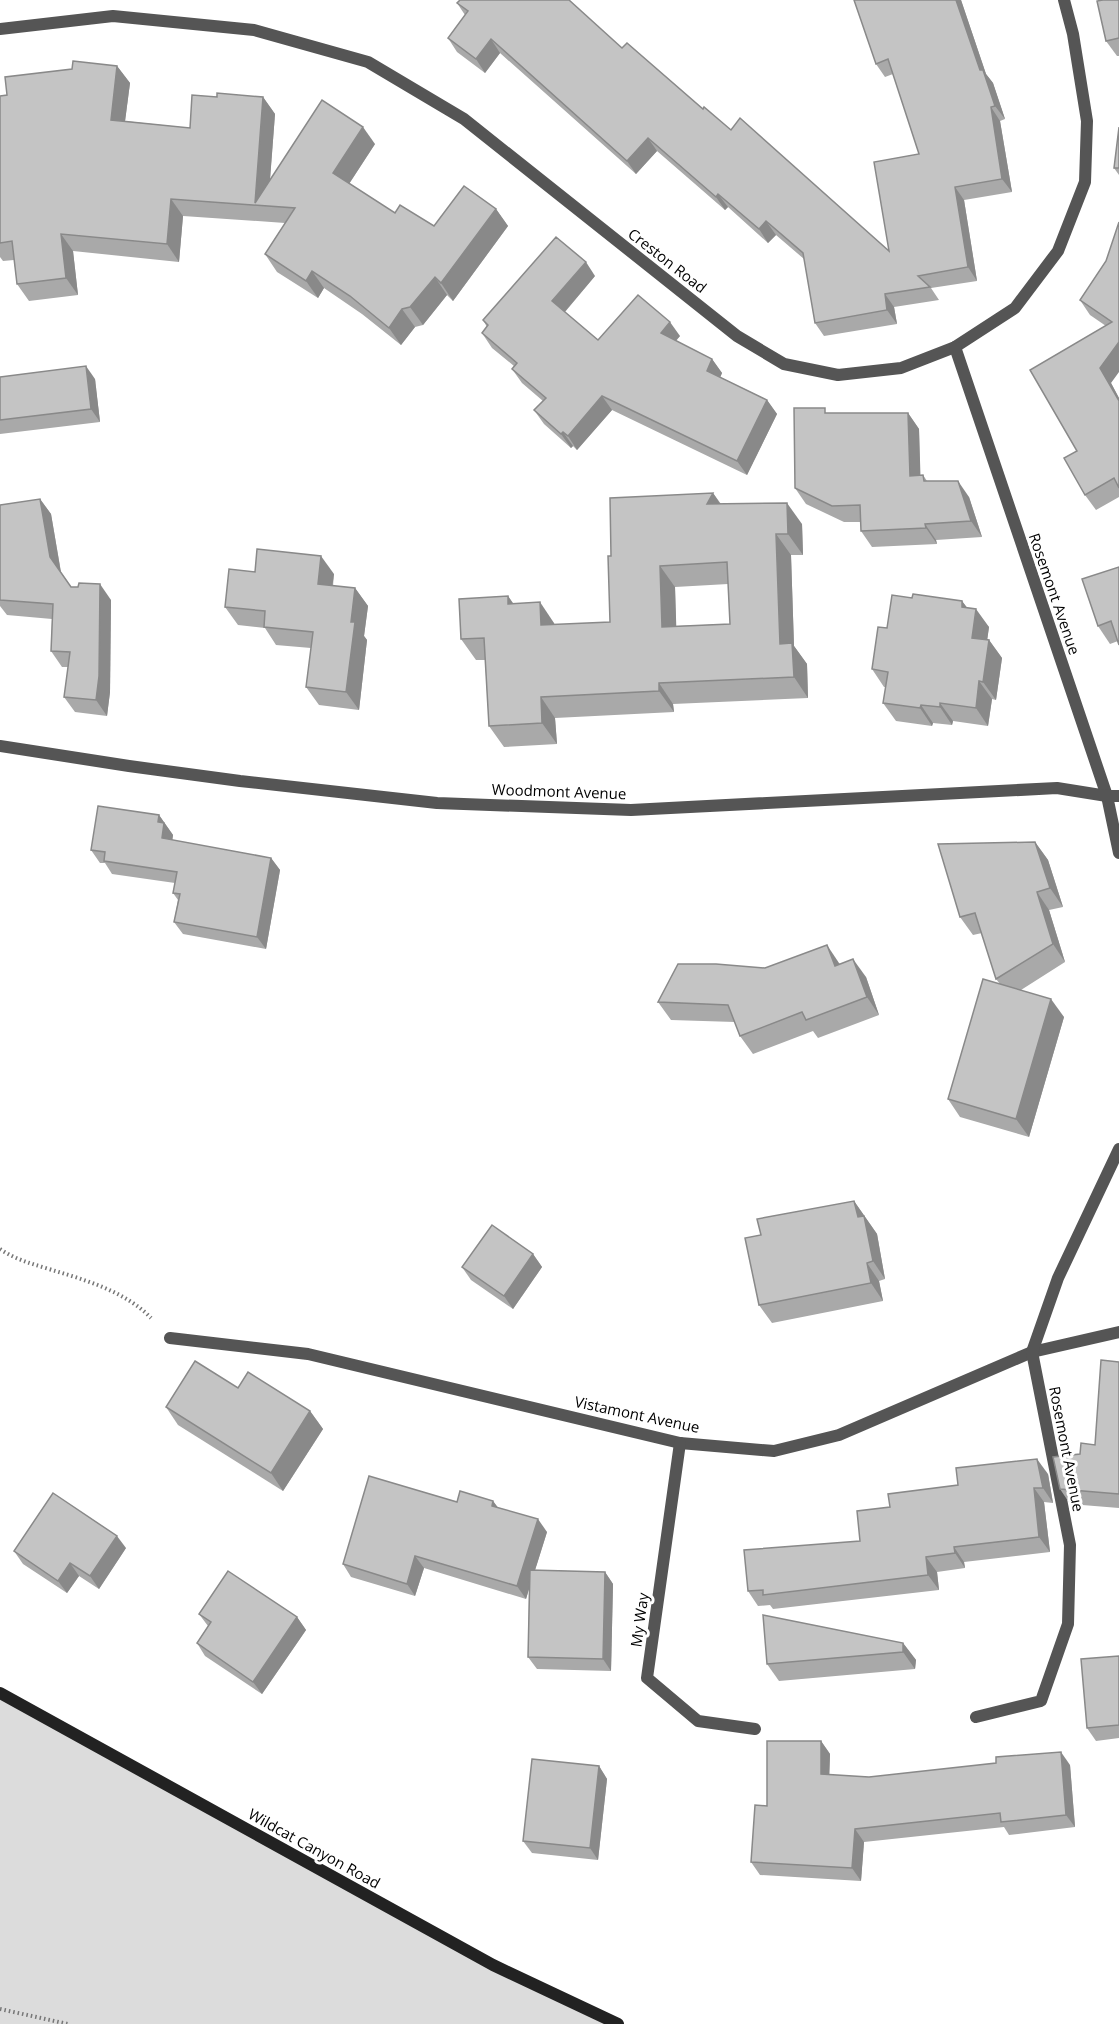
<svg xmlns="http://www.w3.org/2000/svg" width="1119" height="2024" viewBox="0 0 1119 2024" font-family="'Open Sans',sans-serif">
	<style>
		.green { fill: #dcdcdc }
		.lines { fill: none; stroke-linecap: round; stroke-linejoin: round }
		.path { stroke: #777; stroke-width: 4; stroke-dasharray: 1.5 3; stroke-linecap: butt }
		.street { stroke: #555; stroke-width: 12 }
		.secondary { stroke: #222; stroke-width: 12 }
		.wall { fill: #a9a9a9; fill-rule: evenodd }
		.shaded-wall { fill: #898989 }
		.building { fill: #c4c4c4; stroke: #898989; stroke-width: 1.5; fill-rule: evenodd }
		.labels { text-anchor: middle; stroke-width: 6; stroke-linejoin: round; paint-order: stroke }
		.street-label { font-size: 15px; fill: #000; stroke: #fff }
	</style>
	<rect width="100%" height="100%" fill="#fff"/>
	<path class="green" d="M0 1693 493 1965 618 2024H0Z"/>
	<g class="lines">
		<g class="path">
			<path d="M0 1249C16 1260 33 1264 52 1270 86 1280 126 1292 151 1318"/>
			<path d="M0 2009 68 2024"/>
		</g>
		<g class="street">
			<path d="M0 29 113 16 254 30 368 62 464 119 737 336 784 364 838 375 901 368 955 347 1015 308 1058 251 1085 182 1087 121 1073 34 1064 0"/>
			<path d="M955 347 1107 796 1119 853"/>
			<path d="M0 746 129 766 240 781 437 803 631 810 1057 788 1107 796H1119"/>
			<path d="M170 1338 308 1354 680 1443 774 1451 839 1435 1032 1352 1119 1332"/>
			<path d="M680 1443 647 1678 698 1721 755 1729"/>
			<path d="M976 1717 1041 1701 1068 1624 1070 1545 1032 1352 1058 1278 1119 1149"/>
		</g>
		<path class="secondary" d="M0 1693 493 1965 618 2024"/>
	</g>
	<g class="wall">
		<path d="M854 0H961L986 74 993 83 1005 119 1000 121 1012 192 964 200 977 281 931 288 939 300 894 307 897 324 824 336 815 323 804 259 776 235 768 243 728 207 725 210 657 151 636 174 500 53 485 73 457 52 448 38 465 15 457 3 622 48 889 251 919 154 893 74 885 77 876 64Z"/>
		<path d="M1119 0V56H1117L1106 41Z"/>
		<path d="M117 66 130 83 125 121 190 128 217 97H263L275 114 270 179 375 144 349 184 395 213 434 226 496 209 508 226 453 301 447 295 423 325 415 327 401 345 362 314 324 288 318 298 277 272 265 254 285 223 183 216 179 262 73 251 78 295 29 301 17 284 14 260 3 261 0 257V96L7 95Z"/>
		<path d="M1119 127V175L1114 168Z"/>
		<path d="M1119 222 1111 383 1119 398V497L1096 510 1085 495 1077 451 1106 326 1090 315 1080 300 1106 261Z"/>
		<path d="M595 276 565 312 598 340 680 336 676 341 712 359 722 373 720 377 767 400 777 414 747 475 612 410 577 450 573 446 571 448 544 424 534 410 543 401 522 383 512 369 514 366 492 348 482 333 487 327 483 320Z"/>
		<path d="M0 377 95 379 100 422 0 434Z"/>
		<path d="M829 413H908L919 429 920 475H923L927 481 969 497 982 537 936 540 937 544 872 547 861 531V522H844L806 504 795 488Z"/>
		<path d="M713 493 721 504 802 524 803 555H791L794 646 807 664 808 698 673 704 674 712 555 718 557 744 504 747 489 726 485 660H476L461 639 508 596 513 603 554 623 555 625 610 622 611 556ZM728 584 730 624 676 626 675 587Z"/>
		<path d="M40 499 51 514 61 572 71 587 111 600 110 692 107 716 75 712 64 697 68 667H62L51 651 52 619 7 615 0 606V600Z"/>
		<path d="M1119 567 1118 641 1110 644 1098 626Z"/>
		<path d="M255 572 334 574 333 586 355 588 368 606 364 636 367 640 359 710 319 705 306 687 311 648 276 645 265 628 238 625 225 607Z"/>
		<path d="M912 598 962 601 967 608 989 627 987 640H989L1002 658 996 700 992 699 988 726 953 721 952 725 933 723 932 726 896 721 883 703 886 687H884L872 669 887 628Z"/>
		<path d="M159 815 173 835 172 840 271 858 280 870 266 949 183 934 174 922 178 900 173 893 175 883 112 874 105 863H100L91 850Z"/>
		<path d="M1035 842 1048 860 1063 907 1049 910 1065 962 1021 990 1064 1017 1029 1137 960 1117 948 1099 1000 984 996 979 982 933 973 935 960 917Z"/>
		<path d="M839 963 840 964 866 977 879 1015 818 1038 813 1031 753 1054 740 1036 735 1022 671 1020 658 1002 765 968Z"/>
		<path d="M854 1201 877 1234 885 1279 879 1281 883 1301 772 1323 759 1305 761 1235Z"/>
		<path d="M533 1254 542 1267 513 1309 471 1280 462 1267Z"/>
		<path d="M1119 1362V1508L1070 1504 1060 1489 1080 1454 1095 1445Z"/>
		<path d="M238 1388 310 1411 323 1429 283 1491 178 1425 166 1407Z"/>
		<path d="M1048 1474 1053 1503 1044 1502 1050 1552 964 1562 965 1568 937 1572 939 1590 773 1609 770 1605 758 1606 748 1591 860 1541 890 1507Z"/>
		<path d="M493 1501 498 1508 547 1532 535 1570 605 1572 613 1584 611 1671 537 1669 528 1657 529 1588 526 1599 424 1568 415 1596 351 1577 343 1564 457 1502Z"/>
		<path d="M126 1548 99 1589 79 1576 67 1593 23 1564 14 1551Z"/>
		<path d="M199 1614 297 1617 306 1630 262 1694 205 1656 197 1643 208 1626Z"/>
		<path d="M903 1643 916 1660 915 1669 779 1681 767 1664Z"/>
		<path d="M1119 1656V1738L1096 1741 1087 1728Z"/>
		<path d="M821 1741 830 1754 829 1775 869 1777 1070 1765 1075 1827 1009 1835 1004 1827 864 1842 861 1881 760 1875 751 1862 767 1806Z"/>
		<path d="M599 1766 607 1779 598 1860 532 1853 523 1841Z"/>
	</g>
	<g class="shaded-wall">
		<path d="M956 0H961L986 74 993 83 1005 119 995 106 980 70Z"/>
		<path d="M491 39 500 53 485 73 476 59Z"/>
		<path d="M117 66 130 83 123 137 111 120Z"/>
		<path d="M263 97 275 114 268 206 255 203Z"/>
		<path d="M991 107 1000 121 1012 192 1002 179Z"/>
		<path d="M363 127 375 144 345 190 333 173Z"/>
		<path d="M648 138 657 151 636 174 627 161Z"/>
		<path d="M955 187 964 200 977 281 968 267Z"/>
		<path d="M718 194 728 207 725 210 716 197Z"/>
		<path d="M171 199 183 216 179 262 167 244Z"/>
		<path d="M496 209 508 226 453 301 441 283Z"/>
		<path d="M766 221 776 235 768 243 759 229Z"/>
		<path d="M61 234 73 251 78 295 66 278Z"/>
		<path d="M586 262 595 276 562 315 552 301Z"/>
		<path d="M312 271 324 288 318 298 306 281Z"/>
		<path d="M435 277 447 295 423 325 410 307Z"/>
		<path d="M885 294 894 307 897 324 887 310Z"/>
		<path d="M402 309 415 327 401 345 389 328Z"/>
		<path d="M670 322 680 336 670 347 661 333Z"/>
		<path d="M1119 342V372L1111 383 1119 398V401L1100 368Z"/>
		<path d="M712 359 722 373 717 385 707 371Z"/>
		<path d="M86 366 95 379 100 422 91 409Z"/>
		<path d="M602 396 612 410 577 450 568 436Z"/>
		<path d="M767 400 777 414 747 475 737 461Z"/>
		<path d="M908 413 919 429 921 492 910 476Z"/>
		<path d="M563 432 573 446 571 448 561 434Z"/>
		<path d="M958 481 969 497 982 537 971 521Z"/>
		<path d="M713 493 727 514 707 504Z"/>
		<path d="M40 499 51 514 61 573 50 557Z"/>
		<path d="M787 503 802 524 803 555 788 534Z"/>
		<path d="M925 524 936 540 937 544 926 528Z"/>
		<path d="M776 534 791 555 794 646 807 664 808 698 794 677 780 644Z"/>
		<path d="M321 556 334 574 330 602 318 584Z"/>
		<path d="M660 566 675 587 677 648 662 627Z"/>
		<path d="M100 584 111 600 110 692 107 716 96 700Z"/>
		<path d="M355 588 368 606 364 636 367 640 359 710 346 692 351 622Z"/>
		<path d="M508 596 522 617 508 604Z"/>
		<path d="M962 601 975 618 976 609 989 627 985 656 972 638 962 607Z"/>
		<path d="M540 602 554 623 556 647 541 625Z"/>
		<path d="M989 640 1002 658 996 700 983 682Z"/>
		<path d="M979 681 992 699 988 726 976 708Z"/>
		<path d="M659 683 673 704 674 712 659 691Z"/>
		<path d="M541 697 555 718 557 744 542 723Z"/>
		<path d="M940 703 953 721 952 725 940 707Z"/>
		<path d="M921 705 933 723 932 726 920 708Z"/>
		<path d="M159 815 173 835 171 851 162 838 158 822Z"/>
		<path d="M1035 842 1048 860 1063 907 1050 888Z"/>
		<path d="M271 858 280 870 266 949 257 937Z"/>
		<path d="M1037 892 1049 910 1065 962 1053 944Z"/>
		<path d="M827 945 839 963 847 984 835 966Z"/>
		<path d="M853 959 866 977 879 1015 867 997Z"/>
		<path d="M1051 999 1064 1017 1029 1137 1016 1119Z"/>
		<path d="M854 1201 877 1234 885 1279 873 1261 858 1217Z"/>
		<path d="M533 1254 542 1267 513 1309 504 1296Z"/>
		<path d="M867 1263 879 1281 883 1301 871 1283Z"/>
		<path d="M310 1411 323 1429 283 1491 271 1473Z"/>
		<path d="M1037 1459 1048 1474 1053 1503 1043 1488Z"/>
		<path d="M1034 1488 1044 1502 1050 1552 1039 1537Z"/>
		<path d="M493 1501 502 1513 492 1506Z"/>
		<path d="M538 1519 547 1532 526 1599 517 1586Z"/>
		<path d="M117 1536 126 1548 99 1589 90 1576Z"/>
		<path d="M954 1547 964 1562 965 1568 955 1553Z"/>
		<path d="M415 1556 424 1568 415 1596 407 1584Z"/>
		<path d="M926 1557 937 1572 939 1590 928 1575Z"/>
		<path d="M70 1563 79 1576 67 1593 58 1581Z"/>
		<path d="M605 1572 613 1584 611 1671 603 1659Z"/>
		<path d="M297 1617 306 1630 262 1694 253 1682Z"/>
		<path d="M903 1643 916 1660 915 1669 903 1652Z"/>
		<path d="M821 1741 830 1754 829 1787 821 1774Z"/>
		<path d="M1061 1752 1070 1765 1075 1827 1066 1815Z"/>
		<path d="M599 1766 607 1779 598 1860 590 1848Z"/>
		<path d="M855 1829 864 1842 861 1881 852 1868Z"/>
	</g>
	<g class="building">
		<path d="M460 0H569L622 48 627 43 703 109 704 107 731 130 740 118 889 251 874 162 919 154 888 59 876 64 854 0H956L980 70H983L995 106 991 107 1002 179 955 187 968 267 918 276 930 287 885 294 887 310 815 323 803 253 766 221 759 229 718 194 716 197 648 138 627 161 491 39 476 59 448 38 468 11 457 3Z"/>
		<path d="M1103 0H1119V38L1106 41 1097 1Z"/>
		<path d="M73 61 117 66 111 120 190 128 192 95 217 97V93L263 97 255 203 322 100 363 127 333 173 395 213 400 205 434 226 464 186 496 209 441 283 435 277 410 307 402 309 389 328 350 296 312 271 306 281 265 254 295 208 171 199 167 244 61 234 66 278 17 284 12 241 0 243V96L7 95 5 77 72 69Z"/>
		<path d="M1119 127V168H1114Z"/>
		<path d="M1119 222V342L1100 368 1119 401V488L1114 478 1085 495 1064 458 1077 451 1030 370 1112 322 1080 300 1106 261Z"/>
		<path d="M556 237 586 262 552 301 598 340 638 295 670 322 661 333 712 359 707 371 767 400 737 461 602 396 568 436 563 432 561 434 534 410 546 398 512 369 517 363 482 333 488 325 483 320Z"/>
		<path d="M86 366 91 409 0 420V377Z"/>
		<path d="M794 408H825V413H908L910 476 923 475 924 481H958L971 521 925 524 926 528 861 531 860 505 832 506 795 488Z"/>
		<path d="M713 493 707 504 787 503 788 534H776L780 644 792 643 794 677 659 683V691L541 697 542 723 489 726 484 638 461 639 459 599 508 596V604L540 602 541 625 610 622 608 556H611L610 498ZM727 562 730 624 662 627 660 566Z"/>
		<path d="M40 499 50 557 71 587H78L79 583 100 584 99 676 96 700 64 697 70 652 51 651 53 604 0 600V505Z"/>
		<path d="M257 549 321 556 318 584 355 588 351 622H355L346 692 306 687 313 632 264 627 265 611 225 607 229 569 255 572Z"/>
		<path d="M1119 567V645L1111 621 1098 626 1082 579Z"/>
		<path d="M913 594 962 601V607L976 609 972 638 989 640 983 682 979 681 976 708 940 703V707L921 705 920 708 883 703 888 672 872 669 878 627 887 628 892 595 912 598Z"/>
		<path d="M98 806 159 815 158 822 164 823 162 838 271 858 257 937 174 922 180 894 173 893 177 872 104 861 105 852 91 850Z"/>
		<path d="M1035 842 1050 888 1037 892 1053 944 996 979 975 913 960 917 938 844Z"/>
		<path d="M827 945 835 966 853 959 867 997 806 1020 802 1012 740 1036 728 1005 658 1002 678 964H716L765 968Z"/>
		<path d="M983 979 1051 999 1016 1119 948 1099Z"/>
		<path d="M854 1201 858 1217 864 1216 873 1261 867 1263 871 1283 759 1305 745 1238 761 1235 757 1219Z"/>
		<path d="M492 1225 533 1254 504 1296 462 1267Z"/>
		<path d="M1101 1360 1119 1362V1494L1060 1489 1053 1457 1080 1454 1081 1443 1095 1445Z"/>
		<path d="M195 1361 238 1388 248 1372 310 1411 271 1473 166 1407Z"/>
		<path d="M1037 1459 1043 1488H1034L1039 1537 954 1547 955 1553 926 1557 928 1575 763 1595V1590L748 1591 744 1550 860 1541 857 1511 890 1507 888 1494 958 1485 956 1468Z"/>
		<path d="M369 1476 457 1502 460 1491 493 1501 492 1506 538 1519 517 1586 415 1556 407 1584 343 1564Z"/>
		<path d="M53 1493 117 1536 90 1576 70 1563 58 1581 14 1551Z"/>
		<path d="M530 1570 605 1572 603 1659 528 1657Z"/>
		<path d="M228 1571 297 1617 253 1682 197 1643 211 1622 199 1614Z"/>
		<path d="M763 1615 903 1643V1652L767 1664Z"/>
		<path d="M1119 1656V1725L1087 1728 1081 1659Z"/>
		<path d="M767 1741H821V1774L869 1777 996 1763V1757L1061 1752 1066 1815 1001 1822 1000 1813 855 1829 852 1868 751 1862 755 1805 767 1806Z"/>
		<path d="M532 1759 599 1766 590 1848 523 1841Z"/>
	</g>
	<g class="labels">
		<g class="street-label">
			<text transform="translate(667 261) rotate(38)" y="5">Creston Road</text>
			<text transform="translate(1054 594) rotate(71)" y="5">Rosemont Avenue</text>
			<text transform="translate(559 792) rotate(2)" y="5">Woodmont Avenue</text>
			<text transform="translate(637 1415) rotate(12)" y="5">Vistamont Avenue</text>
			<text transform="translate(1066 1449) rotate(79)" y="5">Rosemont Avenue</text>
			<text transform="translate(640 1620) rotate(-82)" y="5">My Way</text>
			<text transform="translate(314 1849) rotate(29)" y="5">Wildcat Canyon Road</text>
		</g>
	</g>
</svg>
